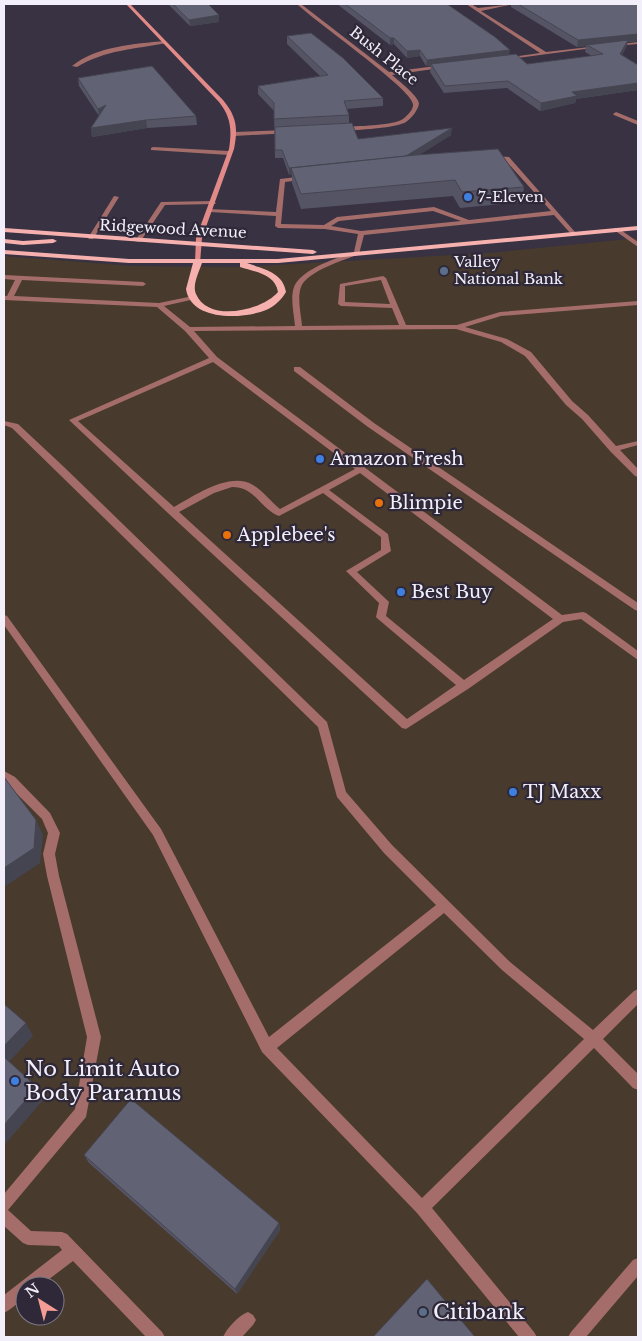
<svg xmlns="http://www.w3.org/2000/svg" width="642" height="1341" viewBox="0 0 642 1341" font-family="'Libre Baskerville',serif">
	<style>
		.commercial { fill: #483a2d; fill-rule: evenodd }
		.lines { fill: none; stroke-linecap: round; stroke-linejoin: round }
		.lane { fill: #a46d6a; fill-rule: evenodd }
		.street { fill: #a46d6a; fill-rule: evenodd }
		.secondary { fill: #e28a87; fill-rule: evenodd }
		.primary { fill: #f6b1ae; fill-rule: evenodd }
		.wall { fill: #545465 }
		.shaded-wall { fill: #454552 }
		.building { fill: #626275; stroke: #454552 }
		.shop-dot { fill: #3f7fe0; stroke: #2e2838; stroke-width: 2 }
		.service-dot { fill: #5c6f8a; stroke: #2e2838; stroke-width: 2 }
		.food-dot { fill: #e8710a; stroke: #2e2838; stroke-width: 2 }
		.labels { text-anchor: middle; stroke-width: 4.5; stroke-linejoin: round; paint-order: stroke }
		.far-street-label { font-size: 15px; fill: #f3effa; stroke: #2e2838 }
		.far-poi-label { font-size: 15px; fill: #f3effa; stroke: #2e2838; text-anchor: start }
		.poi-label { font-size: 18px; fill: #f3effa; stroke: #2e2838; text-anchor: start }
		.near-poi-label { font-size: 21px; fill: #f3effa; stroke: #2e2838; text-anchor: start }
	</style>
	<rect width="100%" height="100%" fill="#383243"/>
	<path class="commercial" d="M638 238V1337H4V256L132 266 239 267 489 253ZM25 1286H55V1316H25Z"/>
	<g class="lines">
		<g class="lane">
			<path d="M493 156 509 157 575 232V234H571L554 215 364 235 359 254C345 260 307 271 301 287 297 298 301 314 302 326L399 325 392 308 341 306 338 304 340 284 383 276 386 278 406 325H457L500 312 638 301V305L501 316 465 327 507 339 531 352 572 401 588 415 616 446 638 441V445L620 450 638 469V477L635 476 610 451 582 419 566 405 525 356 501 342 456 329 194 331 217 357 562 615 583 612 586 613 638 651V660L581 619 563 622 468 689 406 729 402 728 169 514 69 420 209 358 185 331 157 307 4 300V296H7L15 280 4 279V275L143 282 146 284 143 286 22 280 14 296 159 303 193 296 195 297V299L164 306 190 327 295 326C294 314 290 298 294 287 301 269 337 258 354 252L358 234 325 229 278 228 275 226 276 216 210 212 207 210 208 209 276 212 280 179 305 176 308 178 307 179 285 182 281 224 324 225 337 217 434 207 469 220 551 211 505 160 491 159V157ZM433 211 461 221 361 231 331 226 339 221ZM381 280 390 304 345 302V286ZM213 362 355 469 280 509C271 502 263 491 253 485 230 471 194 496 174 507L78 421ZM360 473 553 619 464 680 386 616 389 602 387 600 357 572 391 551 388 534 329 490ZM232 487C256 487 260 509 279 516L323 493 381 537V550L346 571 379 603 376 617 378 619 456 685 407 719 179 512 214 493Z"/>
			<path d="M114 196 119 197 93 239H89L88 238Z"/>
			<path d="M213 201 216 203 215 204 165 205 140 242 135 241 161 202Z"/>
			<path d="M614 228H618L638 242V247L614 230Z"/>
			<path d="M294 367H300L374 423 638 603V611L635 610 368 427 294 371Z"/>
			<path d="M4 421 18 424 64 467 327 722 346 792 392 845 510 962 593 1030 634 991 638 989V1004L603 1039 638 1074V1090L633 1088 594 1048 432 1208 534 1332 537 1337H519L417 1213 262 1052 153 835 4 625V615L7 616 161 829 269 1037 436 905 384 853 337 797 318 727 12 428 4 425ZM444 913 502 970 584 1039 422 1198 277 1048Z"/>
			<path d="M4 771 15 777 50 813 60 833 55 854 59 876 101 1037 86 1117 8 1210 31 1231 62 1232 67 1234 162 1332 165 1337H146L73 1261 40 1286H25V1298L9 1310 4 1313V1295L62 1250 59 1246 28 1245 23 1243 4 1226V1194L75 1109 87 1037 47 876 43 854 48 833 42 819 4 781Z"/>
			<path d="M638 1258V1276L586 1337H568L571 1332 633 1260Z"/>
			<path d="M248 1312 253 1315 256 1320 253 1325 242 1337H223C227 1328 238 1316 248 1312Z"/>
		</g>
		<g class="street">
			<path d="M297 4H301L389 72 444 65 447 67 392 75C399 81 417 95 419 103 419 109 411 119 406 122 397 128 352 131 340 130V128L342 127C355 126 393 126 403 119 407 116 414 109 413 104 412 89 313 20 297 4Z"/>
			<path d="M466 4H471L478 8 514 4 481 11 546 52 598 46 600 47 503 60 505 58 540 53Z"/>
			<path d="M165 41 167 43C135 49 105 50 77 67L72 66C97 46 134 44 165 41Z"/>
			<path d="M638 42V44L614 46 612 45Z"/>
			<path d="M616 112 638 121V125L614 115 613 114Z"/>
			<path d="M288 130 290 131V133L234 136 231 134 234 132Z"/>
			<path d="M153 147 229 151 232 153 229 155 151 150V148Z"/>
		</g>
		<path class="secondary" d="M126 4H130L223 100C237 117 238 128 234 149L202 238 200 263 195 262 196 238 229 149C232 130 231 117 219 102Z"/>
		<g class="primary">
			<path d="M638 226V230L278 263H247C263 269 283 272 286 292 281 300 275 306 266 310 244 319 191 322 186 289L193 263H129L4 254V250L129 259H278ZM202 263H240V267C255 272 275 274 278 292 262 311 208 323 196 294 192 285 199 272 202 263Z"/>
			<path d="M4 228 313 250 317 252 313 254 4 232Z"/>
			<path d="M4 239 23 241 53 239 57 241 53 243 23 245 4 243Z"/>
		</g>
	</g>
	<g class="wall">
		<path d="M168 4H208L219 22 190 26Z"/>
		<path d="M337 4H447L509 55 527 64 592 56 585 52 586 46 577 47 511 7V4H638V41L628 42 626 47 622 55 638 65V90L576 99 575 103 540 111 507 88 444 93 430 72 431 66H426L420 56 407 58 394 44 390 45Z"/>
		<path d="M287 36 383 98V106L347 109 349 115V123L358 139 451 135 419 155 524 187 522 202 460 208 453 196 301 209 292 183V175H289L283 158H275L274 111 258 94V86L320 76 287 44Z"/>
		<path d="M78 78 196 116 197 125 147 128 92 137 91 128 99 116 79 86Z"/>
		<path d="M84 1155 279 1223 280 1230 237 1294 89 1163Z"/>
	</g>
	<g class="shaded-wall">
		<path d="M219 15V22L190 26 189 20Z"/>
		<path d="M638 34V41L628 42 626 47 619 62 587 45 586 46 577 47 578 40Z"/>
		<path d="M390 38H394V44L390 45Z"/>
		<path d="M420 50V56L407 58V51Z"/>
		<path d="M510 50 509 56 431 64V66H426L427 60Z"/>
		<path d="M638 83V90L576 99 575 103 540 111 541 103 572 92Z"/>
		<path d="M106 105 99 117 98 109Z"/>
		<path d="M146 120 147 128 92 137 91 128Z"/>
		<path d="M452 128 451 135 405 164 291 168 292 175H289V168Z"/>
		<path d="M36 820 43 835 40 863 4 887V868Z"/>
		<path d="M26 1023 33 1036 7 1064 4 1060V1046Z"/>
		<path d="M37 1087 45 1098 4 1145V1125Z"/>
		<path d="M279 1223 280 1230 237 1294 235 1289Z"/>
	</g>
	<g class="building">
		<path d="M173 4H208L219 15 189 20Z"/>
		<path d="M345 4H447L495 37 510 50 427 60 420 50 407 51 394 38H390Z"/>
		<path d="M518 4H638V34L578 40Z"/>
		<path d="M311 33 343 58 383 98 344 101 349 115 274 119V103L258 86 328 75 287 36Z"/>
		<path d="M628 40 620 54 638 65V83L572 92 577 96 541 103 508 81 445 86 431 64 516 54 527 64 590 56 603 54 587 45Z"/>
		<path d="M152 66 196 116 146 120 91 128 106 105 98 109 78 78Z"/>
		<path d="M352 123 358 139 452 128 406 156 289 168 282 150H275V127Z"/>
		<path d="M498 149 524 187 462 192 455 180 301 194 291 168 416 155Z"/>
		<path d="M4 777 36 820 34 848 4 868Z"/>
		<path d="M4 1004 26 1023 4 1046Z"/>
		<path d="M4 1057 37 1087 4 1125Z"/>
		<path d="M131 1099 279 1223 235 1289 84 1155Z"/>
		<path d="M427 1279 475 1337H373Z"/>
	</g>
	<g class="shop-dot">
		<circle cx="468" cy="197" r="5"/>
		<circle cx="320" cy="459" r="5"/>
		<circle cx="401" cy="592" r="5"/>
		<circle cx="513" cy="792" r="5"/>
		<circle cx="15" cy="1081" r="5"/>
	</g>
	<g class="service-dot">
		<circle cx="444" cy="271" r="5"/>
		<circle cx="423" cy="1312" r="5"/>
	</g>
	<g class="food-dot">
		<circle cx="379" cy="503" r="5"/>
		<circle cx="227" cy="535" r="5"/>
	</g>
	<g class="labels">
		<g class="far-street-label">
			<text transform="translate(384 56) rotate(39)" y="5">Bush Place</text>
			<text transform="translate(173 229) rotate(3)" y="5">Ridgewood Avenue</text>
		</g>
		<g class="far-poi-label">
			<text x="478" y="202">7-Eleven</text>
			<text x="454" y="267">Valley<tspan x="454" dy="17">National Bank</tspan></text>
		</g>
		<g class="poi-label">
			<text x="330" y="465">Amazon Fresh</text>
			<text x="389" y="509">Blimpie</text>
			<text x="237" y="541">Applebee's</text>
			<text x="411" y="598">Best Buy</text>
			<text x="523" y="798">TJ Maxx</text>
		</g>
		<g class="near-poi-label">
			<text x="25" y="1076">No Limit Auto<tspan x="25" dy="24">Body Paramus</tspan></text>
			<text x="433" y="1319">Citibank</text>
		</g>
	</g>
	<rect width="642" height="1341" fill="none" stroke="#f3effa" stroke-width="10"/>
	<g transform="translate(40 1301) rotate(324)"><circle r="24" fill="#2e2838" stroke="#7d7886"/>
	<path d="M0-4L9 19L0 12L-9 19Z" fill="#f59c95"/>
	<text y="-8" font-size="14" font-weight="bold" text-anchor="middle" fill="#f3effa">N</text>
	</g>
</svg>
